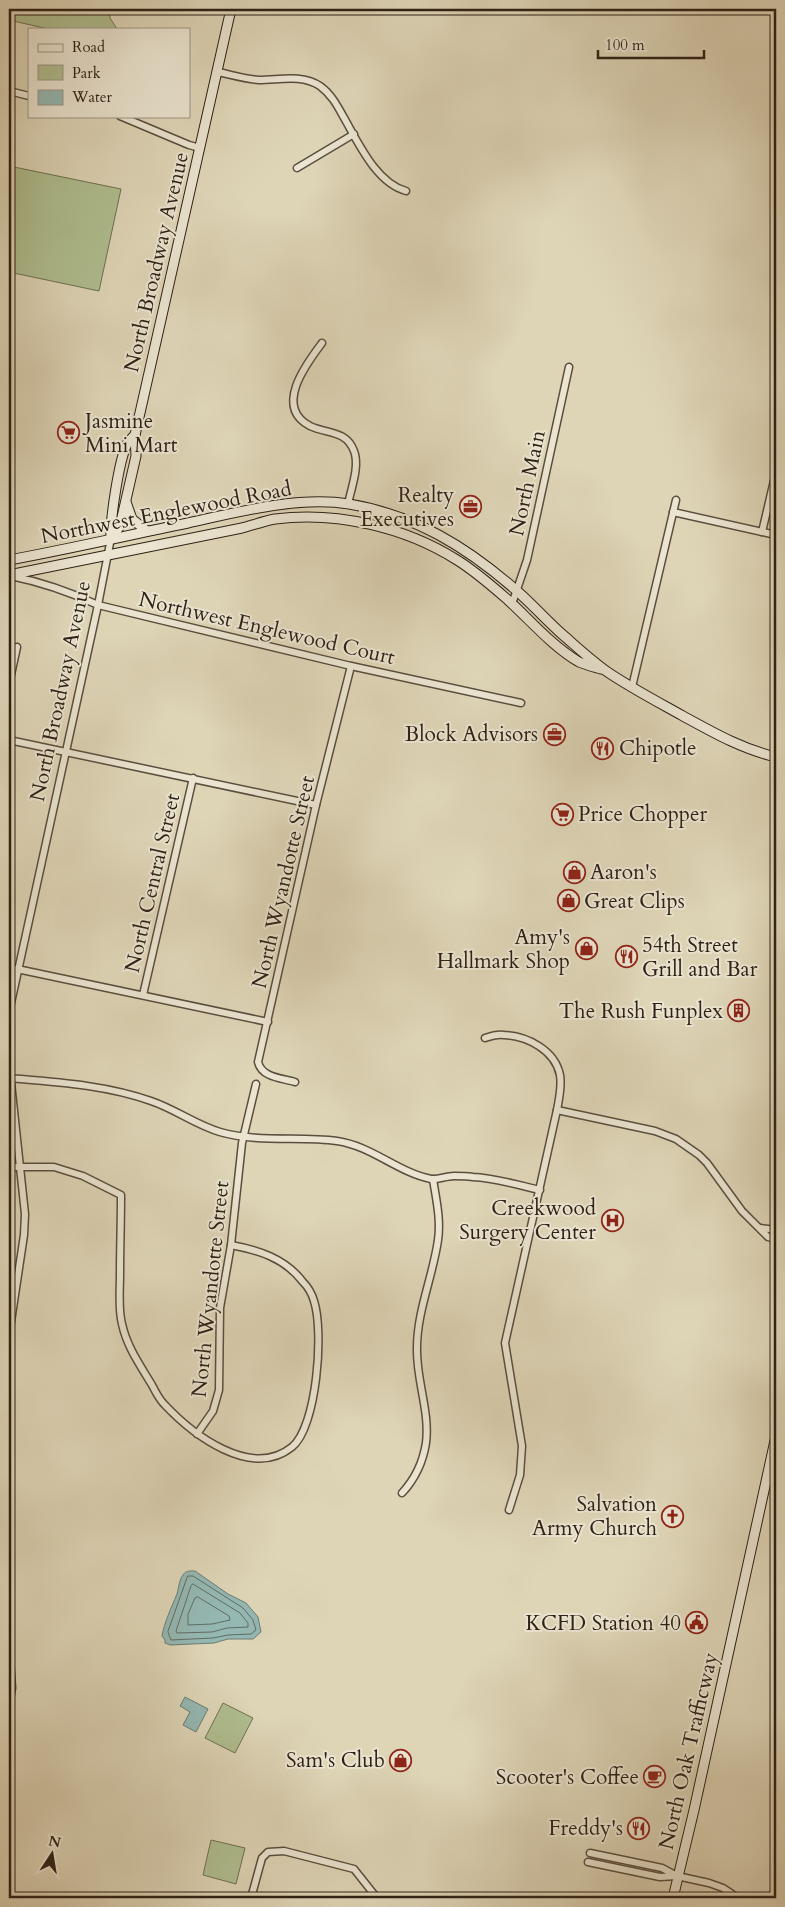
<svg xmlns="http://www.w3.org/2000/svg" width="785" height="1907" viewBox="0 0 785 1907" font-family="Cardo,serif">
	<style>
		.green { fill: #afbe90; stroke: #6e7053 }
		.water { fill: #94b8b3; stroke: #6b7c74 }
		.lines { fill: none; stroke-linecap: round; stroke-linejoin: round }
		.shore { stroke: #616c64; stroke-width: 1 }
		.street-casing { stroke: #5a4e3e; stroke-width: 9 }
		.secondary-casing { stroke: #2e2116; stroke-width: 11 }
		.street { stroke: #eae4d0; stroke-width: 6 }
		.secondary { stroke: #eae4d0; stroke-width: 9 }
		.labels { text-anchor: middle; stroke-width: 4; stroke-linejoin: round; paint-order: stroke }
		.street-label { font-size: 21px; fill: #2e2116; stroke: #eae4d0 }
		.poi-label { font-size: 21px; fill: #2e2116; stroke: #eae4d0; text-anchor: end }
	</style>
	<rect width="100%" height="100%" fill="#ded5b7"/>
	<filter id="stains"><feTurbulence type="fractalNoise" baseFrequency=".004" numOctaves="4"/><feColorMatrix values="0 0 0 0 .2 0 0 0 0 .09 0 0 0 0 .02 0 0 0 .5 -.17"/></filter>
	<radialGradient id="worn" r=".72"><stop offset=".6" stop-color="#630" stop-opacity="0"/><stop offset="1" stop-color="#630" stop-opacity=".3"/></radialGradient>
	<g class="green">
		<path d="M9 9H109L110 18 117 29H48L9 20Z"/>
		<path d="M9 166 121 189 99 291 9 272Z"/>
		<path d="M223 1703 253 1718 235 1753 205 1738Z"/>
		<path d="M211 1840 245 1848 236 1884 203 1875Z"/>
	</g>
	<g class="water">
		<path d="M190 1571H195L228 1594 246 1603 258 1617 261 1632 253 1639H228L214 1643 170 1645 165 1643V1640L162 1636C164 1623 172 1606 177 1594 179 1587 179 1580 183 1575 186 1571 186 1572 190 1571Z"/>
		<path d="M185 1697 208 1709 196 1732 183 1725 190 1712 180 1706Z"/>
	</g>
	<g class="lines">
		<g class="shore">
			<path d="M188 1576H193L243 1608 253 1620 256 1630 251 1634 228 1635 213 1638 171 1640 168 1632Z"/>
			<path d="M193 1584 240 1613 248 1623V1627L227 1628 212 1632 177 1633 176 1631 191 1586Z"/>
			<path d="M198 1597 229 1616 230 1620 212 1624 188 1625V1614L195 1598Z"/>
		</g>
		<defs>
			<g id="street">
				<path d="M218 72C232 75 245 79 259 80 280 80 301 74 320 86 331 94 337 105 343 116 358 142 376 183 406 191"/>
				<path d="M9 91 29 96"/>
				<path d="M120 116 189 145 200 148"/>
				<path d="M297 168 354 134"/>
				<path d="M322 343C307 363 273 407 310 426 327 434 346 430 354 451 360 466 351 489 348 504"/>
				<path d="M673 512 776 535"/>
				<path d="M762 532 776 472"/>
				<path d="M11 576C41 582 70 592 98 605L351 666 521 703"/>
				<path d="M512 604 527 560 569 367"/>
				<path d="M9 684 17 647"/>
				<path d="M632 687 676 500"/>
				<path d="M9 740 316 805"/>
				<path d="M17 969 268 1022"/>
				<path d="M143 995 193 778"/>
				<path d="M9 1012 98 605 111 538"/>
				<path d="M485 1038C491 1036 498 1034 504 1035 527 1036 555 1050 560 1075 562 1087 559 1099 557 1110L505 1343 522 1446 520 1475 509 1510"/>
				<path d="M9 1064 25 1214 24 1235 9 1335"/>
				<path d="M9 1078C56 1082 106 1085 151 1101 175 1109 196 1125 220 1132 258 1143 299 1136 337 1141 372 1146 397 1172 431 1179 438 1180 446 1176 454 1176 460 1176 466 1176 473 1177 495 1178 518 1185 540 1190"/>
				<path d="M295 1082C282 1078 262 1078 258 1062L316 805 351 666"/>
				<path d="M557 1110 655 1131 676 1139 699 1155 707 1163 742 1211 768 1237 776 1239"/>
				<path d="M9 1167H54L83 1176 121 1195C121 1222 120 1248 120 1275 120 1291 118 1308 122 1324 127 1347 140 1365 152 1385 155 1391 159 1399 164 1404 192 1434 251 1480 292 1447 317 1427 324 1331 314 1301 312 1294 308 1287 303 1282 285 1258 258 1250 231 1245"/>
				<path d="M760 1228 776 1230"/>
				<path d="M197 1434 213 1411 219 1390 220 1308 231 1245 242 1143 256 1084"/>
				<path d="M402 1493C415 1479 423 1462 426 1443 430 1411 416 1380 417 1348 417 1311 433 1276 438 1240 441 1219 436 1199 433 1179"/>
				<path d="M9 1644 12 1688 9 1705"/>
				<path d="M590 1853 662 1868 677 1876"/>
				<path d="M588 1862 660 1877 677 1876 709 1883 723 1888 738 1898"/>
				<path d="M251 1898 262 1858 268 1852 284 1851 354 1869 377 1898"/>
				<path d="M767 1898 776 1893"/>
			</g>
			<g id="secondary">
				<path d="M126 502 132 519 147 531"/>
				<path d="M111 538 120 526 136 456 135 435 231 9"/>
				<path d="M111 538C110 520 119 460 127 444 129 441 132 438 135 435"/>
				<path d="M9 560C69 549 129 535 188 523 238 512 298 496 349 504 415 515 467 547 517 591 533 605 547 621 563 635 578 648 593 662 609 673 633 689 658 702 683 716 714 733 742 749 776 757"/>
				<path d="M9 575 242 528C253 525 264 521 275 519 336 511 405 527 457 560 475 571 492 586 508 600 531 621 552 646 579 662 586 665 594 667 601 669"/>
				<path d="M673 1898 694 1810 776 1436"/>
			</g>
		</defs>
		<use href="#street" class="street-casing"/>
		<use href="#secondary" class="secondary-casing"/>
		<use href="#street" class="street"/>
		<use href="#secondary" class="secondary"/>
	</g>
	<defs>
		<symbol id="supermarket-ring" viewBox="-11 -11 22 22"><circle r="9.5" fill="#eae4d0" stroke="#8f2418" stroke-width="1.5"/><path d="M-6-5.5h2.5l.6 2H6L4.5 2H-2.5L-4.4-4H-6ZM-1.5 3.2a1.3 1.3 0 1 0 .1 0ZM3 3.2a1.3 1.3 0 1 0 .1 0Z" fill="#8f2418"/></symbol>
		<symbol id="office-ring" viewBox="-11 -11 22 22"><circle r="9.5" fill="#eae4d0" stroke="#8f2418" stroke-width="1.5"/><path d="M-6-3h4V-5.5h4V-3h4V5H-6ZM-1-4.5V-3h2v-1.5ZM-6 0V1H6V0Z" fill="#8f2418"/></symbol>
		<symbol id="restaurant-ring" viewBox="-11 -11 22 22"><circle r="9.5" fill="#eae4d0" stroke="#8f2418" stroke-width="1.5"/><path d="M-5-6h1v4h1v-4h1v4h1v-4h1v5L-1.5 .5V6h-2V.5L-5-1ZM5-6V6H3V1.5H1.5Q1.5-4 5-6Z" fill="#8f2418"/></symbol>
		<symbol id="shop-ring" viewBox="-11 -11 22 22"><circle r="9.5" fill="#eae4d0" stroke="#8f2418" stroke-width="1.5"/><path d="M-5-2.5h2.3a2.7 3.5 0 0 1 5.4 0H5L5.5 6h-11ZM-1.5-2.5h3a1.5 2.3 0 0 0-3 0Z" fill="#8f2418"/></symbol>
		<symbol id="building-ring" viewBox="-11 -11 22 22"><circle r="9.5" fill="#eae4d0" stroke="#8f2418" stroke-width="1.5"/><path d="M-4-6H4V6H1V3H-1V6H-4ZM-2.5-4.3h1.7v1.8h-1.7ZM.8-4.3h1.7v1.8H.8ZM-2.5-1h1.7V.8h-1.7ZM.8-1h1.7V.8H.8Z" fill="#8f2418"/></symbol>
		<symbol id="hospital-ring" viewBox="-11 -11 22 22"><circle r="9.5" fill="#eae4d0" stroke="#8f2418" stroke-width="1.5"/><path d="M-5-5h3v3.5h4V-5h3V5h-3V1.5h-4V5h-3Z" fill="#8f2418"/></symbol>
		<symbol id="church-ring" viewBox="-11 -11 22 22"><circle r="9.5" fill="#eae4d0" stroke="#8f2418" stroke-width="1.5"/><path d="M-1.2-6h2.4v3.5h3.3v2.4h-3.3V6h-2.4V-.1h-3.3v-2.4h3.3Z" fill="#8f2418"/></symbol>
		<symbol id="civic-ring" viewBox="-11 -11 22 22"><circle r="9.5" fill="#eae4d0" stroke="#8f2418" stroke-width="1.5"/><path d="M-.6-6.5H3V-4.5H.6V-3L4-1V1h2V6H-6V1h2V-1L-.6-3ZM-1.2 2.5V6h2.4V2.5Z" fill="#8f2418"/></symbol>
		<symbol id="cafe-ring" viewBox="-11 -11 22 22"><circle r="9.5" fill="#eae4d0" stroke="#8f2418" stroke-width="1.5"/><path d="M-5.5-4.5H6V0H3Q3 3.5 0 3.5H-2.5Q-5.5 3.5-5.5 0ZM3-3.2v2h1.7v-2ZM-6 4.5H4V6H-6Z" fill="#8f2418"/></symbol>
	</defs>
	<g fill-rule="evenodd">
		<use href="#supermarket-ring" x="56" y="420" width="25" height="25"/>
		<use href="#office-ring" x="458" y="494" width="25" height="25"/>
		<use href="#office-ring" x="542" y="722" width="25" height="25"/>
		<use href="#restaurant-ring" x="590" y="736" width="25" height="25"/>
		<use href="#supermarket-ring" x="550" y="802" width="25" height="25"/>
		<use href="#shop-ring" x="562" y="860" width="25" height="25"/>
		<use href="#shop-ring" x="556" y="888" width="25" height="25"/>
		<use href="#shop-ring" x="574" y="936" width="25" height="25"/>
		<use href="#restaurant-ring" x="614" y="944" width="25" height="25"/>
		<use href="#building-ring" x="726" y="998" width="25" height="25"/>
		<use href="#hospital-ring" x="600" y="1208" width="25" height="25"/>
		<use href="#church-ring" x="660" y="1504" width="25" height="25"/>
		<use href="#civic-ring" x="684" y="1610" width="25" height="25"/>
		<use href="#shop-ring" x="388" y="1748" width="25" height="25"/>
		<use href="#cafe-ring" x="642" y="1764" width="25" height="25"/>
		<use href="#restaurant-ring" x="626" y="1816" width="25" height="25"/>
	</g>
	<g class="labels">
		<g class="street-label">
			<text transform="translate(156 262) rotate(-77)" y="7">North Broadway Avenue</text>
			<text transform="translate(527 483) rotate(-78)" y="7">North Main</text>
			<text transform="translate(166 512) rotate(-11)" y="7">Northwest Englewood Road</text>
			<text transform="translate(267 628) rotate(13)" y="7">Northwest Englewood Court</text>
			<text transform="translate(60 691) rotate(-78)" y="7">North Broadway Avenue</text>
			<text transform="translate(283 882) rotate(-77)" y="7">North Wyandotte Street</text>
			<text transform="translate(152 883) rotate(-77)" y="7">North Central Street</text>
			<text transform="translate(210 1289) rotate(-84)" y="7">North Wyandotte Street</text>
			<text transform="translate(688 1751) rotate(-77)" y="7">North Oak Trafficway</text>
		</g>
		<g class="poi-label">
			<text x="85" y="428" text-anchor="start">Jasmine<tspan x="85" dy="24">Mini Mart</tspan></text>
			<text x="454" y="502">Realty<tspan x="454" dy="24">Executives</tspan></text>
			<text x="538" y="741">Block Advisors</text>
			<text x="619" y="755" text-anchor="start">Chipotle</text>
			<text x="578" y="821" text-anchor="start">Price Chopper</text>
			<text x="590" y="879" text-anchor="start">Aaron's</text>
			<text x="584" y="908" text-anchor="start">Great Clips</text>
			<text x="570" y="944">Amy's<tspan x="570" dy="24">Hallmark Shop</tspan></text>
			<text x="642" y="952" text-anchor="start">54th Street<tspan x="642" dy="24">Grill and Bar</tspan></text>
			<text x="723" y="1018">The Rush Funplex</text>
			<text x="596" y="1215">Creekwood<tspan x="596" dy="24">Surgery Center</tspan></text>
			<text x="657" y="1511">Salvation<tspan x="657" dy="24">Army Church</tspan></text>
			<text x="681" y="1630">KCFD Station 40</text>
			<text x="385" y="1767">Sam's Club</text>
			<text x="639" y="1784">Scooter's Coffee</text>
			<text x="623" y="1835">Freddy's</text>
		</g>
	</g>
	<rect width="785" height="1907" fill="none" stroke="#ded5b7" stroke-width="30"/>
	<rect x="10" y="10" width="765" height="1887" fill="none" stroke="#2e2116" stroke-width="2.5"/>
	<rect x="15" y="15" width="755" height="1877" fill="none" stroke="#2e2116"/>
	<rect x="28" y="28" width="162" height="90" fill="#eae4d0" stroke="#9f9686"/>
	<rect x="38" y="44" width="25" height="8" fill="#eae4d0" stroke="#9f9686"/>
	<text x="72" y="52" font-size="15" fill="#2e2116">Road</text>
	<rect x="38" y="65" width="25" height="15" fill="#afbe90" stroke="#9f9686"/>
	<text x="72" y="78" font-size="15" fill="#2e2116">Park</text>
	<rect x="38" y="90" width="25" height="15" fill="#94b8b3" stroke="#9f9686"/>
	<text x="72" y="102" font-size="15" fill="#2e2116">Water</text>
	<g transform="translate(52 1854) rotate(12)" stroke="#eae4d0" stroke-width="4" paint-order="stroke">
	<path d="M0-4L9 19L0 12L-9 19Z" fill="#2e2116"/>
	<text y="-8" font-size="14" font-weight="bold" text-anchor="middle" fill="#2e2116">N</text>
	</g>
	<path d="M598 50v8h106v-8" fill="none" stroke="#2e2116" stroke-width="2.5"/>
	<text x="605" y="50" font-size="15" fill="#2e2116" stroke="#eae4d0" stroke-width="4" paint-order="stroke">100 m</text>
	<rect width="100%" height="100%" filter="url(#stains)"/>
	<rect width="100%" height="100%" fill="url(#worn)"/>
</svg>
